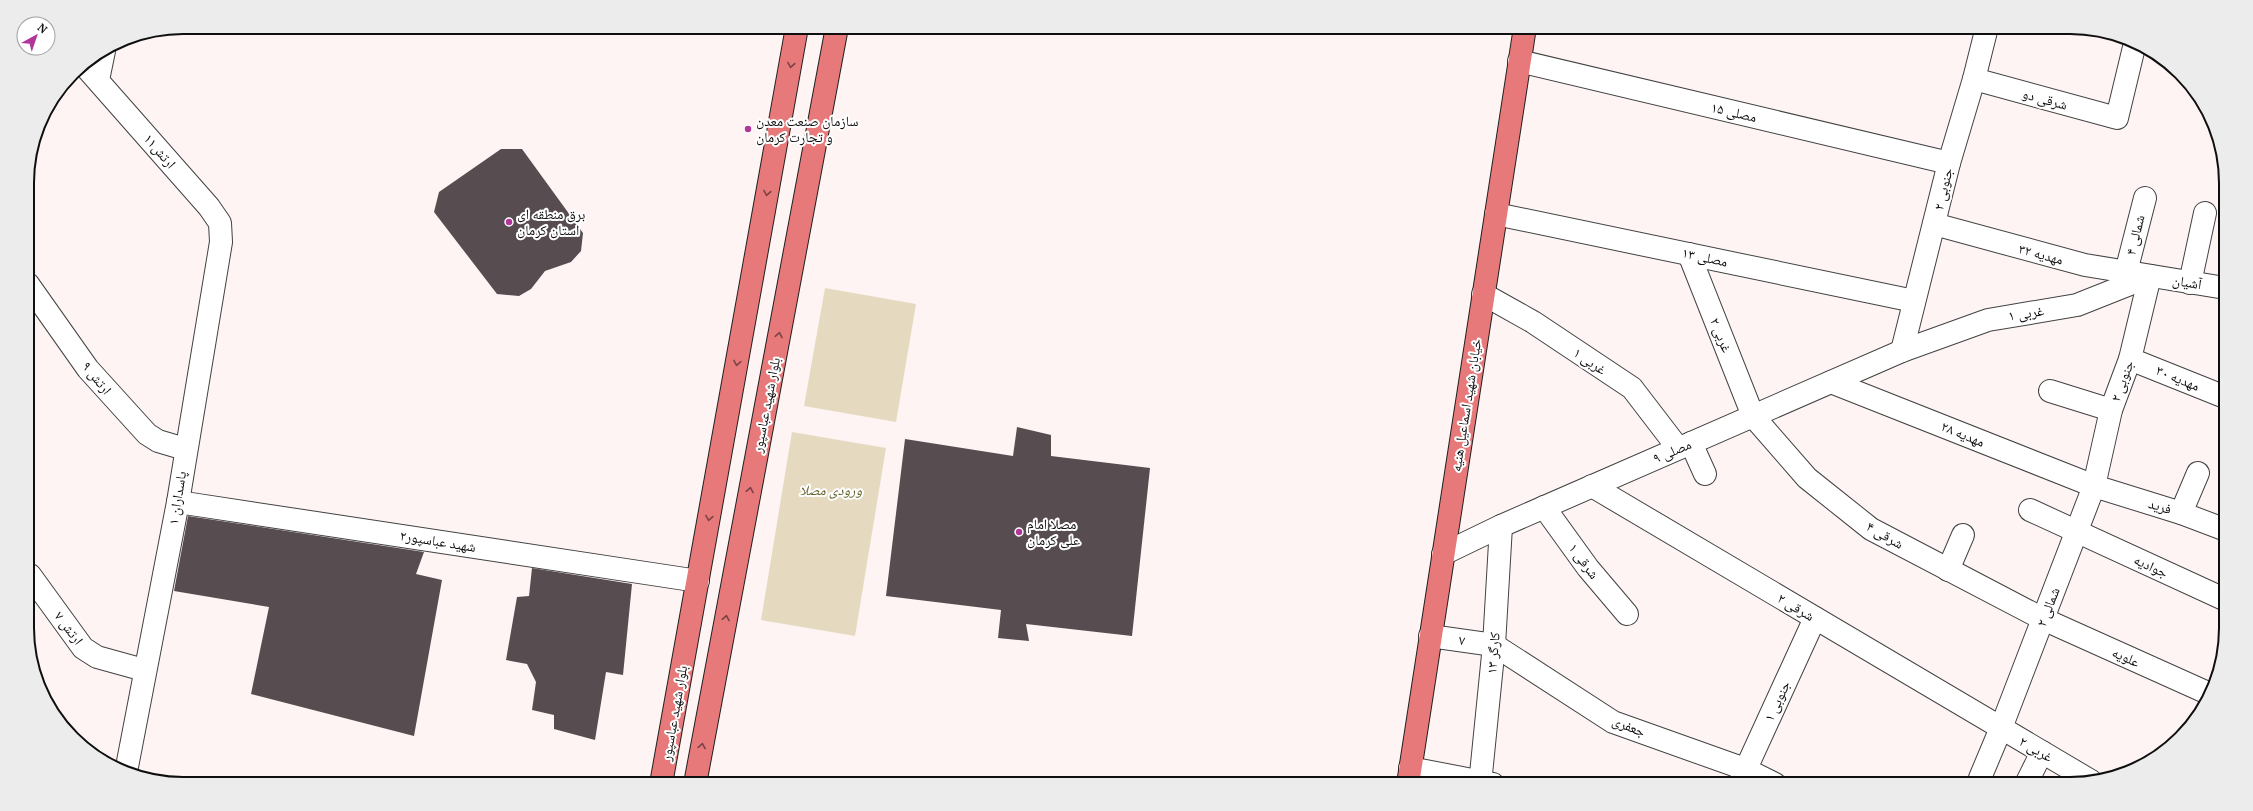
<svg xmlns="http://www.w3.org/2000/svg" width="2253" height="811" viewBox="0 0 2253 811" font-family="'PT Serif','Noto Naskh Arabic',serif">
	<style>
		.green { fill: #e5dac0 }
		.building { fill: #574d51 }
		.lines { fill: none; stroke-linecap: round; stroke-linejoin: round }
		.minor-casing { stroke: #424242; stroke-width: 24 }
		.major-casing { stroke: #202020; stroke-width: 24 }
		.minor { stroke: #fff; stroke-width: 22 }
		.major { stroke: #e8797a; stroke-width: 22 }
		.oneway { stroke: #7c4444 }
		.poi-dot { fill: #b03799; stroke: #fff; stroke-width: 1.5 }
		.labels { text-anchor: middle; stroke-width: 4; stroke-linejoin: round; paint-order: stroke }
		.street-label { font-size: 14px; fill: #0f0f0f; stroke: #fff }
		.poi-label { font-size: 14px; fill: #0f0f0f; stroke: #fff; text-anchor: start }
		.park-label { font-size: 14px; font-style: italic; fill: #5f6027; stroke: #fff }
		.rim { fill: none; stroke: #0f0f0f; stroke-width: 2 }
	</style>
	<rect width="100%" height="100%" fill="#fef4f3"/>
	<g class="green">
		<path d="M825 288 916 304 896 422 804 406Z"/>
		<path d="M792 432 886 448 855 636 761 620Z"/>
	</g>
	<g class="building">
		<path d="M501 149H522L583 233 581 251 571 262 545 271 531 289 519 296 497 294 434 212 439 192Z"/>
		<path d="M1017 427 1051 435V456L1150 468 1132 636 1026 624 1029 641 998 638 1001 610 886 596 905 439 1013 456Z"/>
		<path d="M188 516 424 552 416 574 442 580 414 736 251 694 269 607 174 591Z"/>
		<path d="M532 568 632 584 623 675 606 672 595 740 554 729V715L532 710 536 682 527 664 506 660 517 597 529 596Z"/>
	</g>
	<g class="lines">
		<defs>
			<g id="minor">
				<path d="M1519 61 1949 163"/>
				<path d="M83 64 209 207 220 223 221 242 178 502 126 772"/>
				<path d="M1974 79 2117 118 2135 43"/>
				<path d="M98 80 104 51"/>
				<path d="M1496 214 1914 301"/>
				<path d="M1934 224 2085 265 2225 288"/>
				<path d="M1689 254 1753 416 1807 478 1871 529 2043 619 2210 694"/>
				<path d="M2126 272 2145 198"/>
				<path d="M2190 283 2205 213"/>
				<path d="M28 284 88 369 147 434 158 441 185 449"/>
				<path d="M1483 294 1533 322 1632 388 1678 448"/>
				<path d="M1902 351 1949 163 1974 79 1987 27"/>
				<path d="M2130 359 2225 397"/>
				<path d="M1831 382 2094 486 2181 513 2226 530"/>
				<path d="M2050 391 2111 410"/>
				<path d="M1691 443 1705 474"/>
				<path d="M1592 486 2091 781"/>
				<path d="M178 502 698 581"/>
				<path d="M1544 507 1588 568 1627 614"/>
				<path d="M2030 510 2226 600"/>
				<path d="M2181 513 2198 473"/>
				<path d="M1443 554 1501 526 1902 351 1988 320 2077 305 2150 276"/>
				<path d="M1948 570 1963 535"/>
				<path d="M30 575 83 648 97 657 144 670"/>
				<path d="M1430 636 1494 645 1613 722 1745 769 1775 784"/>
				<path d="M1410 768 1493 784"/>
				<path d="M1980 778 2001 728 2094 486 2111 410 2130 359 2150 276"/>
				<path d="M1480 784 1494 645 1501 526"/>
				<path d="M1739 784 1815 618"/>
				<path d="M2026 784 2042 752"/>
			</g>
			<g id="major">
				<path d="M661 784 797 27"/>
				<path d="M695 784 837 27"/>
				<path d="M1408 784 1525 27"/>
			</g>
		</defs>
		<use href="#minor" class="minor-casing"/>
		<use href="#major" class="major-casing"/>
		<use href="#minor" class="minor"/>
		<use href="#major" class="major"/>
	</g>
	<defs><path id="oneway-chevron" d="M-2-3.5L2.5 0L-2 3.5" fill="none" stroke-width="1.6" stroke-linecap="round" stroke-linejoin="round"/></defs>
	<g class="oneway">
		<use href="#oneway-chevron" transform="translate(791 65) rotate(100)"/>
		<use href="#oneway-chevron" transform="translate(767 193) rotate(100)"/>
		<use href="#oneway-chevron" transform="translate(779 335) rotate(-79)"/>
		<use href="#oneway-chevron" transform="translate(737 363) rotate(100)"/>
		<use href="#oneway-chevron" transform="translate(750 490) rotate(-79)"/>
		<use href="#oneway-chevron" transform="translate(709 518) rotate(100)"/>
		<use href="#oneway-chevron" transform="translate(726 618) rotate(-79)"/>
		<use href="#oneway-chevron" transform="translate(702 746) rotate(-80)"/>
	</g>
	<g class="poi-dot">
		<circle cx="748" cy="129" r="4"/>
		<circle cx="509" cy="222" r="4"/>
		<circle cx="1019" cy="532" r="4"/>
	</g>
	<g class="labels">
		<g class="street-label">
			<text transform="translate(2045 99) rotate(15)" y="5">شرقی دو</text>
			<text transform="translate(1734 112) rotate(13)" y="5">مصلی ۱۵</text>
			<text transform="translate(160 151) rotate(49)" y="5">ارتش۱۱</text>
			<text transform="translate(1943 189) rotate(-77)" y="5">جنوبی ۲</text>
			<text transform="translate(2135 235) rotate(-76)" y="5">شمالی ۴</text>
			<text transform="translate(2041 254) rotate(15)" y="5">مهدیه ۳۲</text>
			<text transform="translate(1705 257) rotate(12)" y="5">مصلی ۱۳</text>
			<text transform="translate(2187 282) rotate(9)" y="5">آشیان</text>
			<text transform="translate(2026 313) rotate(-9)" y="5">۱ غربی</text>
			<text transform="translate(1721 335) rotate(68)" y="5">۲ غربی</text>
			<text transform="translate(1590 361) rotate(34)" y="5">۱ غربی</text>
			<text transform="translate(97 378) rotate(51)" y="5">ارتش ۹</text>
			<text transform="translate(2178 378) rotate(22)" y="5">مهدیه ۳۰</text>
			<text transform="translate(2122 381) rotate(-70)" y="5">۲ جنوبی</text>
			<text transform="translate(766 405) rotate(-79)" y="5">بلوار شهید عباسپور</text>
			<text transform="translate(1466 405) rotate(-81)" y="5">خیابان شهید اسماعیل هنیه</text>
			<text transform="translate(1963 434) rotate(22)" y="5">مهدیه ۲۸</text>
			<text transform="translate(1672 451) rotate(-23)" y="5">مصلی ۹</text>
			<text transform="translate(177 498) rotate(-81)" y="5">پاسداران ۱</text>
			<text transform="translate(2160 506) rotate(17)" y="5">فرید</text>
			<text transform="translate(1885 535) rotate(30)" y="5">۴ شرقی</text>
			<text transform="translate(438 541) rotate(9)" y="5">شهید عباسپور۲</text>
			<text transform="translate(1584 561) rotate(53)" y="5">۱ شرقی</text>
			<text transform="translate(2151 566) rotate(25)" y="5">جوادیه</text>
			<text transform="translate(1796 607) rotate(31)" y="5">۲ شرقی</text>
			<text transform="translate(2048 607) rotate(-69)" y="5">۲ شمالی</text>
			<text transform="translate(69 628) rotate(53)" y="5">ارتش ۷</text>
			<text transform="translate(1462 640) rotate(8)" y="5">۷</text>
			<text transform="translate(1493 653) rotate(-85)" y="5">کارگر ۱۳</text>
			<text transform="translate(2126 657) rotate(24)" y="5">علویه</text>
			<text transform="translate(1777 701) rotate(-65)" y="5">۱ جنوبی</text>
			<text transform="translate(674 713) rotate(-80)" y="5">بلوار شهید عباسپور</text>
			<text transform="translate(1629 726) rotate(22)" y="5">جعفری</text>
			<text transform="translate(2036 749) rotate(30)" y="5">۲ غربی</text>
		</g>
		<g class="poi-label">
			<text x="756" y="126">سازمان صنعت معدن<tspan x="756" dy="16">و تجارت کرمان</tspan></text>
			<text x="517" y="219">برق منطقه ای<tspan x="517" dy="16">استان کرمان</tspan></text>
			<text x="1027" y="529">مصلا امام<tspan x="1027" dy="16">علی کرمان</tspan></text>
		</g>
		<g class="park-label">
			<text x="831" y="495">ورودی مصلا</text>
		</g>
	</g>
	<path d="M0 0H2253V811H0ZM183 34H2070A149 149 0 0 1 2219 183V628A149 149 0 0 1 2070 777H183A149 149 0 0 1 34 628V183A149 149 0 0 1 183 34Z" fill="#ececec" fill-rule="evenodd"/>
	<path class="rim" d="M183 34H2070A149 149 0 0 1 2219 183V628A149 149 0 0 1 2070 777H183A149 149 0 0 1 34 628V183A149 149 0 0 1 183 34Z"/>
	<g transform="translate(36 36) rotate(40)"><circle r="19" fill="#ffffff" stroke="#9f9f9f"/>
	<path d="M0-3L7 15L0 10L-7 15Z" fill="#b03799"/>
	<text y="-6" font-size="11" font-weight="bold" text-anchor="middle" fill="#0f0f0f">N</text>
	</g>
</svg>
